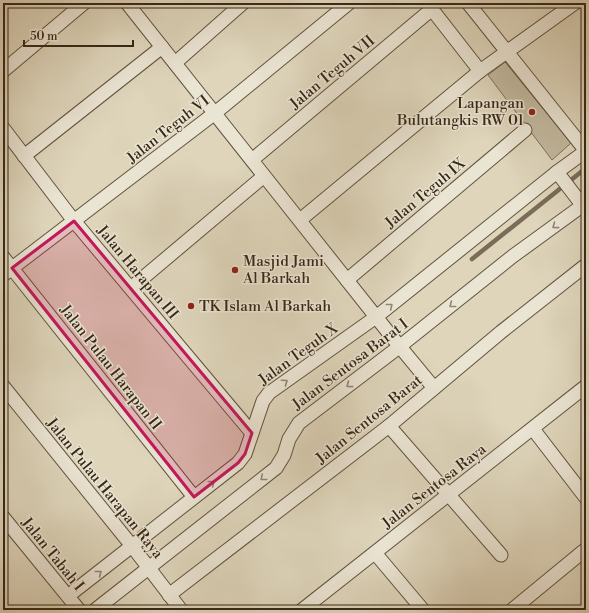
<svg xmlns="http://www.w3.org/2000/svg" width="589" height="613" viewBox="0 0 589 613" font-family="'Libre Bodoni',serif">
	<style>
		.pitch { fill: #c2b89f; stroke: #7d705b }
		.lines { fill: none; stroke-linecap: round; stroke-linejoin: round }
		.stream { stroke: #7a6c58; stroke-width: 4.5 }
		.minor-casing { stroke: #625340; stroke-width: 15 }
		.minor { stroke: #eae4d3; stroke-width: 13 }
		.oneway { stroke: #918675 }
		.marked { fill: #c2185b; fill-opacity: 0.2; stroke: #c2185b; stroke-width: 3; stroke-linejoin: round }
		.poi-dot { fill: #8f2418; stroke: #eae4d3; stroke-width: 1.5 }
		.labels { text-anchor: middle; stroke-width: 3; stroke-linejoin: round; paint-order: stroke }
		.street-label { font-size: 15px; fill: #382817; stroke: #eae4d3 }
		.poi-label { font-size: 15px; fill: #382817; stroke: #eae4d3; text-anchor: start }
	</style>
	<rect width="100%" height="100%" fill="#ded5bb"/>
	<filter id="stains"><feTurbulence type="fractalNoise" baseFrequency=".005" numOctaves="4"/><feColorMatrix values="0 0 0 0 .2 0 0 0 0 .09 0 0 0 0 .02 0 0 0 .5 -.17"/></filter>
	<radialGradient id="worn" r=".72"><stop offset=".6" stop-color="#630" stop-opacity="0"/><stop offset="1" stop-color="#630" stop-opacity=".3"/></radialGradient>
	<path class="pitch" d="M505 62 571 143 552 160 488 75Z"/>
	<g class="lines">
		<path class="stream" d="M472 259 586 168"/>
		<defs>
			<g id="minor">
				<path d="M127 3 396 342 434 388"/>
				<path d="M427 3 480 71"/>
				<path d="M468 3 586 151"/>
				<path d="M175 63 243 3"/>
				<path d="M3 71 84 3"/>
				<path d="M3 128 74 221 252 433"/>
				<path d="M24 156 162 47"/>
				<path d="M252 160 432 9"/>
				<path d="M557 172 586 210"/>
				<path d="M300 220 480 71 575 3"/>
				<path d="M3 257 194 497"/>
				<path d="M3 275 215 113 349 3"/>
				<path d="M347 280 525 130"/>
				<path d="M131 288 264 176"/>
				<path d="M3 386 132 546 181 610"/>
				<path d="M389 426 501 555"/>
				<path d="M533 429 586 498"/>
				<path d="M3 517 79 610"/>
				<path d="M375 553 423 610"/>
				<path d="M169 595 389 426 501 332 586 265"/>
				<path d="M68 596 238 463 245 454 263 401 269 393 376 317 557 172 586 151"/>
				<path d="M95 610 276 468 284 455 289 439 299 423 399 347 513 256 586 203"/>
				<path d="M302 610 586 386"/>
				<path d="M512 610 586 549"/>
			</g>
		</defs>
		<use href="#minor" class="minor-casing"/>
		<use href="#minor" class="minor"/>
	</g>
	<defs><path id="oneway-chevron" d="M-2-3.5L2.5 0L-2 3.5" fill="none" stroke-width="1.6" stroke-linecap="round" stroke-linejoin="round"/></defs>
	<g class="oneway">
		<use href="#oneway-chevron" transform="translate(555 226) rotate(144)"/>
		<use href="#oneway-chevron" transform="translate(452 305) rotate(142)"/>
		<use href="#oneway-chevron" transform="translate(390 306) rotate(-39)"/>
		<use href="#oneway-chevron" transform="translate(285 382) rotate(-35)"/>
		<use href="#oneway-chevron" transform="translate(349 385) rotate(143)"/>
		<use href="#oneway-chevron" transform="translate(263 478) rotate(141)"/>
		<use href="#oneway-chevron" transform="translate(212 483) rotate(-38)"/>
		<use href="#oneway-chevron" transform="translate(99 573) rotate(-38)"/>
	</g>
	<path class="marked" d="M74 221 252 433 245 454 238 463 194 497 12 268Z"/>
	<g class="poi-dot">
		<circle cx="532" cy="112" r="4"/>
		<circle cx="235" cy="270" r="4"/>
		<circle cx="191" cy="306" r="4"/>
	</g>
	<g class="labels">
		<g class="street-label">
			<text transform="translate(332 72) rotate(-40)" y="5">Jalan Teguh VII</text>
			<text transform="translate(168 129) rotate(-38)" y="5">Jalan Teguh VI</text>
			<text transform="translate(425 193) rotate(-40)" y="5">Jalan Teguh IX</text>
			<text transform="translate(138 272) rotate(50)" y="5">Jalan Harapan III</text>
			<text transform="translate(298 354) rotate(-36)" y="5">Jalan Teguh X</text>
			<text transform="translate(350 364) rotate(-37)" y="5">Jalan Sentosa Barat I</text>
			<text transform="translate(111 367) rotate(52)" y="5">Jalan Pulau Harapan II</text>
			<text transform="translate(369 419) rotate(-39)" y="5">Jalan Sentosa Barat</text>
			<text transform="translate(434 486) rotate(-38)" y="5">Jalan Sentosa Raya</text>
			<text transform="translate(105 488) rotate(51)" y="5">Jalan Pulau Harapan Raya</text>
			<text transform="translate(53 554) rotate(51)" y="5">Jalan Tabah I</text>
		</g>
		<g class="poi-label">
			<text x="524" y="108" text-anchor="end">Lapangan<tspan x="524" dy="17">Bulutangkis RW 01</tspan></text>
			<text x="243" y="266">Masjid Jami<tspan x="243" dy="17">Al Barkah</tspan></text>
			<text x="199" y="311">TK Islam Al Barkah</text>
		</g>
	</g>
	<rect width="589" height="613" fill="none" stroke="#ded5bb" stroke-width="16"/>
	<rect x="4" y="4" width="581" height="605" fill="none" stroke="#382817" stroke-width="2"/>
	<rect x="8" y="8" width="573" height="597" fill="none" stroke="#382817"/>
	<path d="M24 40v6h109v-6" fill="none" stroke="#382817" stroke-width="2"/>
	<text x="30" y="40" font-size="12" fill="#382817" stroke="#eae4d3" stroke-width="3" paint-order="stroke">50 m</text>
	<rect width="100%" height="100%" filter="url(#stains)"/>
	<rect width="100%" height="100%" fill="url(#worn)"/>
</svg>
